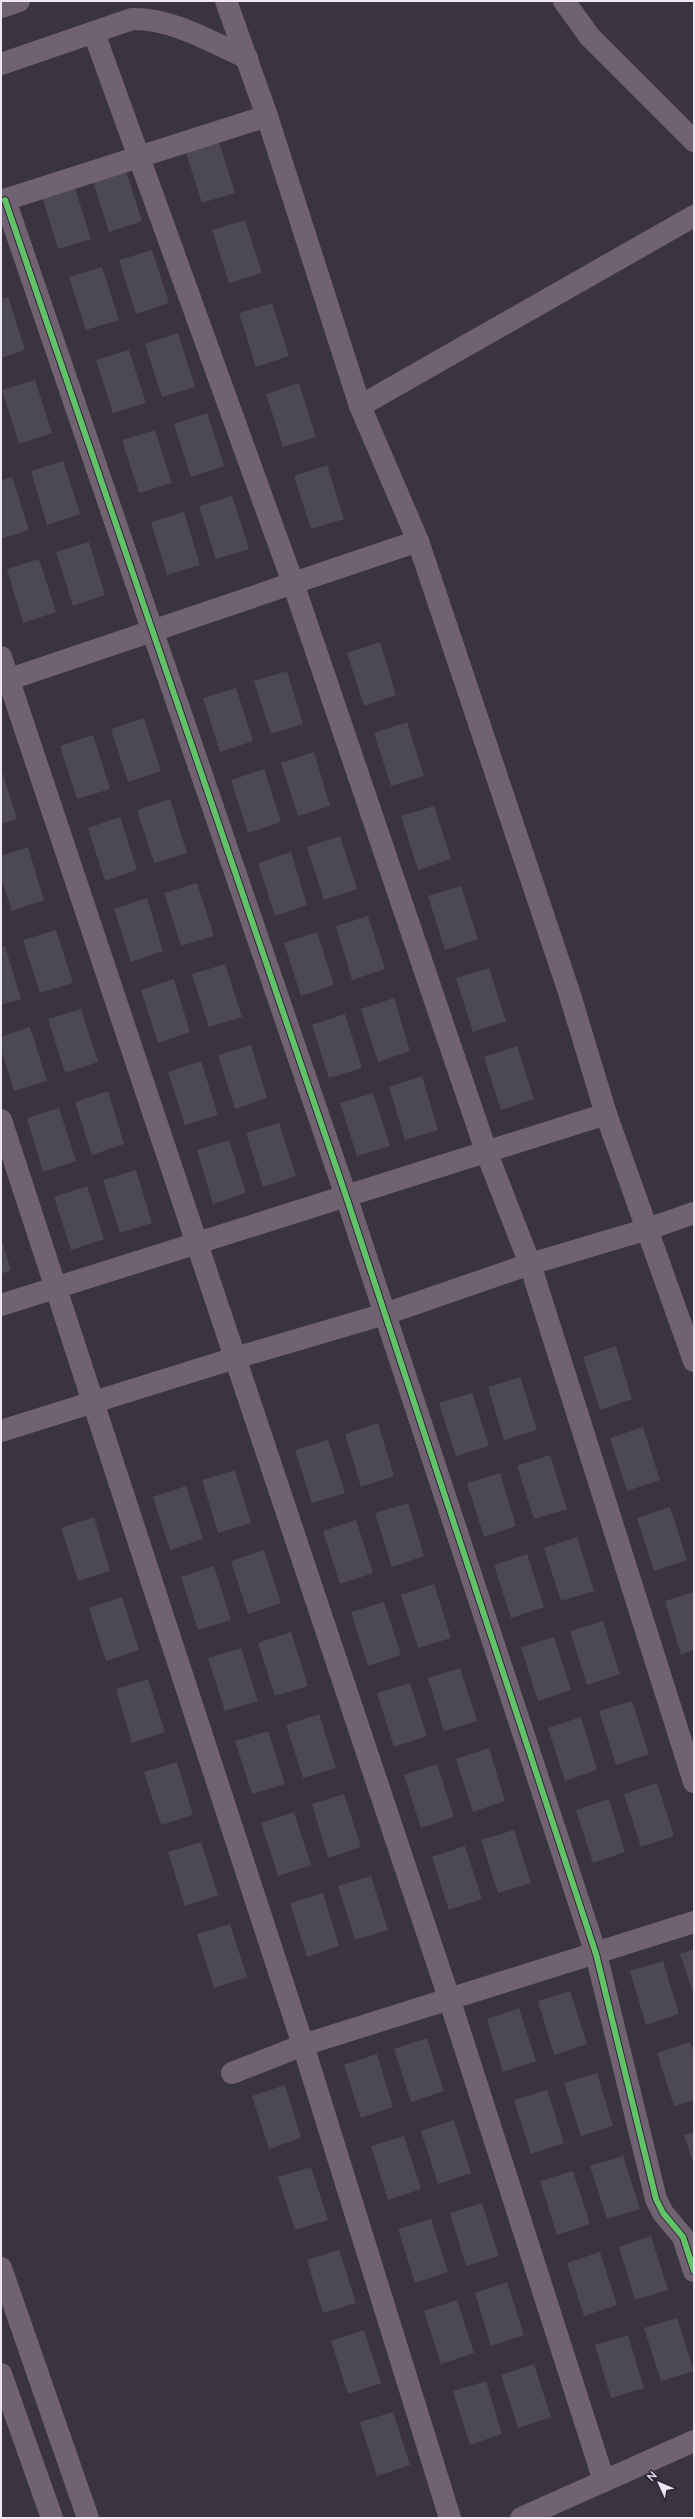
<svg xmlns="http://www.w3.org/2000/svg" width="695" height="2519" viewBox="0 0 695 2519" font-family="Lato,sans-serif">
	<style>
		.building { fill: #4c4953 }
		.lines { fill: none; stroke-linecap: round; stroke-linejoin: round }
		.minor { stroke: #716271; stroke-width: 22 }
		.tertiary { stroke: #716271; stroke-width: 22 }
		.cycleway-casing { stroke: #2f253a; stroke-width: 8 }
		.cycleway { stroke: #61c268; stroke-width: 6 }
	</style>
	<rect width="100%" height="100%" fill="#39343f"/>
	<g class="building">
		<path d="M218 139 235 193 202 203 185 150Z"/>
		<path d="M125 168 142 221 109 232 92 178Z"/>
		<path d="M74 185 91 239 58 249 42 196Z"/>
		<path d="M245 220 262 273 229 283 212 230Z"/>
		<path d="M152 250 169 303 136 314 119 260Z"/>
		<path d="M102 267 119 320 86 330 69 277Z"/>
		<path d="M8 297 25 350 1 358V299Z"/>
		<path d="M272 303 289 356 256 367 239 313Z"/>
		<path d="M178 333 195 387 162 397 145 344Z"/>
		<path d="M129 350 146 403 113 413 96 360Z"/>
		<path d="M35 380 52 433 19 444 2 390Z"/>
		<path d="M299 383 316 437 283 447 266 394Z"/>
		<path d="M207 413 224 466 191 477 174 424Z"/>
		<path d="M155 430 172 483 139 493 122 440Z"/>
		<path d="M63 461 80 514 47 525 31 471Z"/>
		<path d="M327 465 344 519 311 529 294 476Z"/>
		<path d="M12 477 29 530 1 539V480Z"/>
		<path d="M232 496 249 549 216 559 199 506Z"/>
		<path d="M184 512 200 565 167 575 151 522Z"/>
		<path d="M89 542 105 595 73 606 56 552Z"/>
		<path d="M39 559 56 612 23 623 7 569Z"/>
		<path d="M380 642 396 695 364 706 347 653Z"/>
		<path d="M287 671 303 724 271 734 254 681Z"/>
		<path d="M236 688 253 741 220 752 203 698Z"/>
		<path d="M144 718 161 771 128 782 111 729Z"/>
		<path d="M407 722 424 776 391 786 374 733Z"/>
		<path d="M93 735 110 789 77 799 60 746Z"/>
		<path d="M314 752 330 806 298 816 281 763Z"/>
		<path d="M1 768 17 819 1 824Z"/>
		<path d="M264 769 281 822 248 833 231 780Z"/>
		<path d="M170 799 187 853 154 863 137 810Z"/>
		<path d="M434 806 451 859 418 870 401 816Z"/>
		<path d="M120 817 137 870 105 881 88 828Z"/>
		<path d="M340 836 357 889 324 900 307 847Z"/>
		<path d="M28 847 44 900 12 911 1 878V856Z"/>
		<path d="M291 852 307 905 275 916 258 863Z"/>
		<path d="M197 883 214 936 181 946 164 893Z"/>
		<path d="M461 886 478 939 445 950 428 896Z"/>
		<path d="M147 898 163 951 131 962 114 909Z"/>
		<path d="M368 916 385 969 352 980 336 926Z"/>
		<path d="M56 930 73 983 40 993 23 940Z"/>
		<path d="M317 932 334 985 301 996 284 943Z"/>
		<path d="M5 946 21 999 1 1005V947Z"/>
		<path d="M225 964 242 1017 209 1027 192 974Z"/>
		<path d="M489 968 506 1021 473 1032 456 978Z"/>
		<path d="M174 979 190 1032 158 1043 141 990Z"/>
		<path d="M394 998 410 1051 378 1062 361 1009Z"/>
		<path d="M81 1009 98 1062 65 1073 48 1019Z"/>
		<path d="M345 1014 362 1068 329 1078 312 1025Z"/>
		<path d="M30 1027 47 1081 14 1091 1 1049V1037Z"/>
		<path d="M251 1045 267 1098 235 1109 218 1055Z"/>
		<path d="M517 1046 534 1099 501 1110 484 1057Z"/>
		<path d="M201 1061 218 1115 185 1125 168 1072Z"/>
		<path d="M422 1076 438 1130 405 1140 389 1087Z"/>
		<path d="M108 1091 124 1144 92 1155 75 1102Z"/>
		<path d="M373 1093 390 1146 357 1156 340 1103Z"/>
		<path d="M59 1108 76 1161 43 1172 27 1118Z"/>
		<path d="M279 1123 296 1176 263 1187 246 1133Z"/>
		<path d="M229 1140 246 1193 213 1204 197 1150Z"/>
		<path d="M136 1170 152 1223 120 1233 103 1180Z"/>
		<path d="M87 1186 104 1239 71 1250 54 1197Z"/>
		<path d="M1 1238 11 1270 1 1274Z"/>
		<path d="M616 1346 632 1399 600 1410 583 1357Z"/>
		<path d="M520 1377 537 1430 504 1440 488 1387Z"/>
		<path d="M472 1393 489 1446 456 1456 439 1403Z"/>
		<path d="M378 1423 394 1476 361 1487 345 1434Z"/>
		<path d="M643 1427 660 1480 627 1491 610 1438Z"/>
		<path d="M328 1440 345 1493 312 1503 295 1450Z"/>
		<path d="M550 1455 567 1509 534 1519 517 1466Z"/>
		<path d="M235 1470 251 1523 218 1533 202 1480Z"/>
		<path d="M500 1473 516 1526 484 1537 467 1483Z"/>
		<path d="M186 1486 203 1539 170 1550 153 1497Z"/>
		<path d="M408 1503 424 1556 392 1567 375 1513Z"/>
		<path d="M670 1507 687 1560 654 1571 637 1518Z"/>
		<path d="M94 1517 110 1571 78 1581 61 1528Z"/>
		<path d="M356 1520 373 1573 340 1584 323 1531Z"/>
		<path d="M577 1537 594 1591 561 1601 544 1548Z"/>
		<path d="M264 1550 281 1603 248 1614 231 1561Z"/>
		<path d="M527 1554 544 1607 511 1618 494 1565Z"/>
		<path d="M214 1566 231 1620 198 1630 181 1577Z"/>
		<path d="M434 1584 451 1638 418 1648 401 1595Z"/>
		<path d="M694 1592V1650L681 1655 665 1601Z"/>
		<path d="M122 1597 139 1650 106 1661 89 1608Z"/>
		<path d="M384 1602 401 1655 368 1666 351 1612Z"/>
		<path d="M603 1621 620 1674 587 1685 570 1631Z"/>
		<path d="M291 1632 308 1686 275 1696 258 1643Z"/>
		<path d="M554 1637 571 1690 538 1701 521 1647Z"/>
		<path d="M241 1648 258 1701 225 1711 208 1658Z"/>
		<path d="M460 1668 477 1721 444 1731 428 1678Z"/>
		<path d="M148 1679 165 1732 132 1743 116 1689Z"/>
		<path d="M410 1683 427 1736 394 1747 377 1693Z"/>
		<path d="M632 1701 649 1754 616 1765 599 1711Z"/>
		<path d="M319 1714 336 1768 303 1778 286 1725Z"/>
		<path d="M581 1717 597 1770 565 1781 548 1728Z"/>
		<path d="M268 1731 285 1784 252 1794 235 1741Z"/>
		<path d="M489 1748 505 1801 473 1812 456 1759Z"/>
		<path d="M177 1762 193 1815 161 1825 144 1772Z"/>
		<path d="M437 1764 454 1817 421 1828 404 1775Z"/>
		<path d="M657 1783 674 1836 641 1847 624 1794Z"/>
		<path d="M344 1794 361 1847 328 1858 312 1804Z"/>
		<path d="M609 1799 625 1852 593 1863 576 1810Z"/>
		<path d="M294 1812 311 1865 278 1876 261 1823Z"/>
		<path d="M514 1830 531 1883 498 1893 481 1840Z"/>
		<path d="M201 1842 218 1895 185 1906 168 1852Z"/>
		<path d="M465 1846 482 1899 449 1910 432 1857Z"/>
		<path d="M371 1876 388 1930 355 1940 338 1886Z"/>
		<path d="M323 1893 339 1946 307 1957 290 1903Z"/>
		<path d="M230 1924 247 1977 214 1988 197 1934Z"/>
		<path d="M694 1949V1996L680 1954Z"/>
		<path d="M663 1961 679 2014 646 2025 630 1971Z"/>
		<path d="M570 1991 587 2044 554 2055 538 2001Z"/>
		<path d="M519 2008 536 2061 503 2072 487 2019Z"/>
		<path d="M427 2038 444 2091 411 2102 394 2049Z"/>
		<path d="M690 2042 694 2054V2100L674 2106 657 2053Z"/>
		<path d="M377 2054 393 2107 361 2118 344 2065Z"/>
		<path d="M597 2073 613 2126 581 2136 564 2083Z"/>
		<path d="M285 2085 301 2138 269 2149 252 2096Z"/>
		<path d="M547 2090 564 2143 531 2154 514 2100Z"/>
		<path d="M454 2120 471 2173 438 2184 421 2131Z"/>
		<path d="M694 2132V2165L684 2135Z"/>
		<path d="M404 2136 421 2189 388 2200 371 2146Z"/>
		<path d="M623 2156 640 2209 607 2219 590 2166Z"/>
		<path d="M311 2167 328 2220 295 2230 278 2177Z"/>
		<path d="M573 2171 590 2224 557 2235 540 2181Z"/>
		<path d="M482 2203 499 2256 466 2266 450 2213Z"/>
		<path d="M431 2219 448 2272 415 2283 398 2229Z"/>
		<path d="M651 2236 668 2290 635 2300 619 2247Z"/>
		<path d="M339 2250 356 2303 323 2313 307 2260Z"/>
		<path d="M600 2252 617 2305 584 2316 567 2263Z"/>
		<path d="M507 2282 524 2335 491 2346 475 2293Z"/>
		<path d="M457 2300 474 2353 441 2364 424 2311Z"/>
		<path d="M677 2318 694 2371 661 2381 644 2328Z"/>
		<path d="M364 2330 381 2383 348 2394 331 2341Z"/>
		<path d="M628 2335 644 2388 611 2398 595 2345Z"/>
		<path d="M534 2364 551 2417 518 2428 501 2375Z"/>
		<path d="M486 2381 502 2434 470 2445 453 2391Z"/>
		<path d="M393 2412 410 2465 377 2476 360 2422Z"/>
	</g>
	<g class="lines">
		<g class="minor">
			<path d="M226 1 267 116 360 406 418 541 569 992 606 1114 694 1361"/>
			<path d="M564 1 590 37 694 141"/>
			<path d="M1 7 19 1"/>
			<path d="M94 33 293 583 486 1151 530 1264 694 1782"/>
			<path d="M1 64 132 19C172 18 211 42 247 58"/>
			<path d="M5 200 346 1196 596 1954 656 2199 663 2213 683 2237 694 2271"/>
			<path d="M1 201 267 116"/>
			<path d="M360 406 694 216"/>
			<path d="M1 657 449 1998 604 2481"/>
			<path d="M1 682 418 541"/>
			<path d="M1 1120 303 2045 450 2518"/>
			<path d="M1 1305 606 1114"/>
			<path d="M1 1431 235 1358 385 1314 530 1264 648 1229 694 1213"/>
			<path d="M232 2073 303 2045 694 1922"/>
			<path d="M1 2268 88 2518"/>
			<path d="M521 2518 694 2441"/>
		</g>
		<path class="tertiary" d="M1 2374 52 2518"/>
		<defs>
			<path id="cycleway" d="M5 200 346 1196 596 1954 656 2199 663 2213 683 2237 694 2271"/>
		</defs>
		<use href="#cycleway" class="cycleway-casing"/>
		<use href="#cycleway" class="cycleway"/>
	</g>
	<rect width="695" height="2519" fill="none" stroke="#ede7f5" stroke-width="4"/>
	<g transform="translate(659 2483) rotate(314)" stroke="#2f253a" stroke-width="3" paint-order="stroke">
	<path d="M0-3L7 15L0 10L-7 15Z" fill="#ede7f5"/>
	<text y="-6" font-size="11" font-weight="bold" text-anchor="middle" fill="#ede7f5">N</text>
	</g>
</svg>
